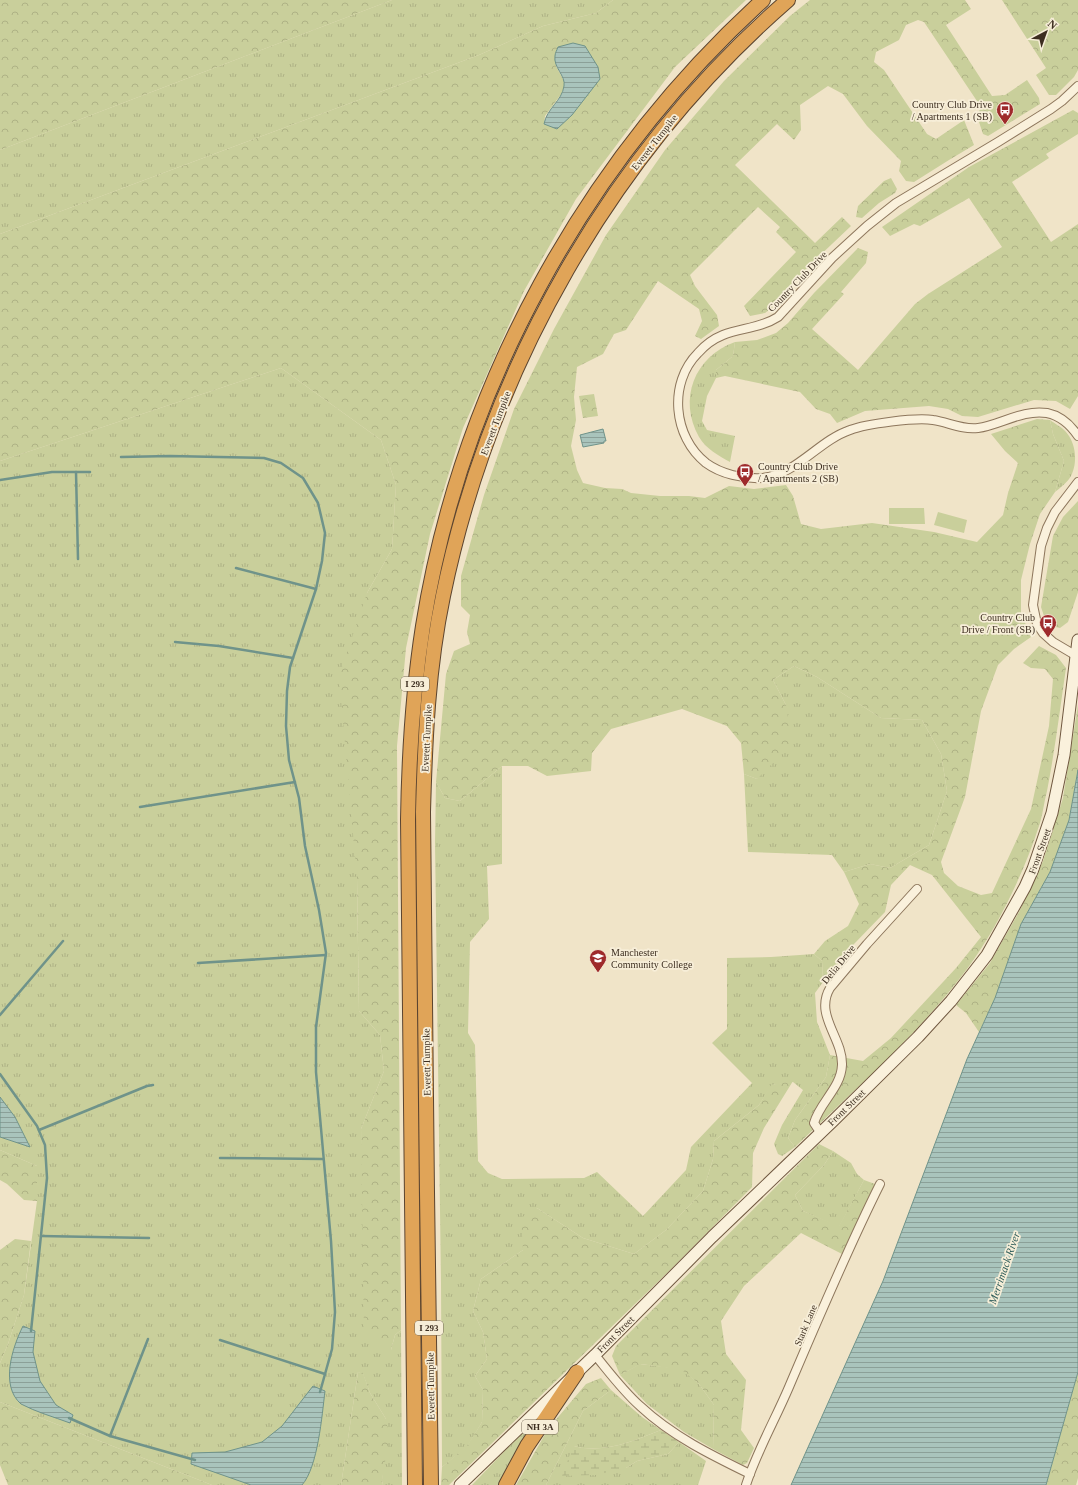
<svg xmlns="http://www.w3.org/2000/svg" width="1078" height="1485" viewBox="0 0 1078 1485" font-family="'Times New Roman',serif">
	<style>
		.grass { fill: url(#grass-tufts) }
		.forest { fill: url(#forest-crowns); fill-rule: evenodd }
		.wetland { fill: url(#wetland-marsh) }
		.pitch { fill: #c9cf9b }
		.water { fill: url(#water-rules); stroke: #6f938a }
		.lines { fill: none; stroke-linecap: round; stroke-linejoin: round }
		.stream { stroke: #6f938a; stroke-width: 2.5 }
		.street-casing { stroke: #8d765c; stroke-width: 10 }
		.secondary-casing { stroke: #6f573f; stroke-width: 13 }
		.highway-casing { stroke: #5b4430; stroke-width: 16 }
		.street { stroke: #faf1dc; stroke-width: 8 }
		.secondary { stroke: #faf1dc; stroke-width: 11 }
		.highway { stroke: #e0a458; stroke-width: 14 }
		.labels { text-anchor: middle; stroke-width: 3.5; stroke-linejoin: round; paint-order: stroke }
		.shield { fill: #f7eed8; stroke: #756857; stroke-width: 1 }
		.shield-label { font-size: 9px; font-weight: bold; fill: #3d2e20 }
		.poi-label { font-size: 10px; fill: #3d2e20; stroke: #f7eed8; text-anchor: end }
		.street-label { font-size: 10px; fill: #3d2e20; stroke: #f7eed8 }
		.water-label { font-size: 11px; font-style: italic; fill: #2f5d5a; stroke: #f7eed8 }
	</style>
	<defs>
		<pattern id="grass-tufts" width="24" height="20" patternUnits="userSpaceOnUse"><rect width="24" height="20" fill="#c9cf9b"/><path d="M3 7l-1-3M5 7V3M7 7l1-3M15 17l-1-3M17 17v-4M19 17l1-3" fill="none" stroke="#aeb285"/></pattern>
		<pattern id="forest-crowns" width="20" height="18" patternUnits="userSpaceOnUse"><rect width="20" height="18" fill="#c9cf9b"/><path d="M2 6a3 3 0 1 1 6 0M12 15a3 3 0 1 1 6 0" fill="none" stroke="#aeb285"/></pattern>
		<pattern id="wetland-marsh" width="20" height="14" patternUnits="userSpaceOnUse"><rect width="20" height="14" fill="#c9cf9b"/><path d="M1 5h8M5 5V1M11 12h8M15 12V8" fill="none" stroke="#aeb285"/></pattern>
		<pattern id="water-rules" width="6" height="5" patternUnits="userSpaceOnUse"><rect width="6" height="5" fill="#a9c4bc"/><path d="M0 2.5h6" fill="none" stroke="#8ba098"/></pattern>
	</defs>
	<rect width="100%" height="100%" fill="#f0e4c8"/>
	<g class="grass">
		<path d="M392 0H613L596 13 543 26 479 55 0 234V150Z"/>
		<path d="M735 342 733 356 716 370V378L707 396 702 421 707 430 735 436 730 462C719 456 706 449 699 437 678 399 694 357 735 342Z"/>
		<path d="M281 368 381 440 396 485 392 549 367 593 357 879 359 1011 380 1035 384 1071 361 1129 374 1336 391 1350 395 1335 401 1330 402 1485H383L382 1480 386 1419 370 1393 363 1374 358 1372 341 1485H212L0 1402V1363L8 1344 24 1295 37 1201V1166L0 1150V461Z"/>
		<path d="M1050 420C1055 424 1062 427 1066 432 1076 443 1078 463 1071 476 1067 483 1061 487 1055 492L1064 461 1053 434Z"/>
		<path d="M794 666 817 677 881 718 922 720 941 754 947 791 929 845 890 868 870 864 844 872 832 855 748 852 744 774 757 779 786 705 773 680Z"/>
		<path d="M502 766V864L487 866 489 919 470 942 468 1033 475 1045 478 1161 488 1173 502 1179 584 1178 597 1172 643 1216 686 1170 691 1147 752 1083 712 1043 727 1029V958L771 957 814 954 822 961 823 982 815 993 817 1022 830 1055 826 1077 795 1120 788 1138 795 1147 782 1156 778 1154 774 1144 782 1125 803 1090 793 1082 772 1085 759 1105 714 1141 713 1159 703 1191 666 1230 634 1254 583 1238 537 1208 523 1250 481 1279 473 1311 483 1332 487 1359 475 1376 483 1390 482 1422 467 1447 442 1467 441 1283 435 843 436 782 445 798 460 801Z"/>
		<path d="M833 1151 851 1163 857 1174 864 1180 839 1227 803 1211 795 1195 824 1165Z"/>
		<path d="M640 1364 682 1369 699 1384 714 1405 713 1449 684 1432 647 1404 620 1375Z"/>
		<path d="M611 1390 642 1417 661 1430C633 1441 604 1454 573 1446L626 1468 637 1461 668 1454 679 1442 706 1461 698 1485H546L583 1411Z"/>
		<path d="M543 1411 499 1485H472Z"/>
	</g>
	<g class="forest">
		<path d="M0 0H392L0 150Z"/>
		<path d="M613 0H746L675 67 576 199 524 291 463 428 430 534 406 648 397 746 401 1330 395 1335 391 1350 382 1352 374 1336 364 1333 361 1129 384 1071 380 1035 359 1011 357 879 339 676 367 593 392 549 396 485 381 440 281 368 0 461V234L479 55 543 26 596 13ZM556 66 600 79 544 125 545 116 562 93 565 83Z"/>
		<path d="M810 0H965L971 9 946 25 992 96 1005 95 1027 80 1039 98 1040 104 988 136 983 134 977 116 981 107 924 22 918 20 906 25 899 40 876 52 874 62 884 70 927 134 936 139 964 120 974 145 949 160 914 182 906 181 899 171 901 161 867 126 843 94 828 86 800 105 801 130 794 140 777 124 735 165 815 243 842 217 851 226 813 262 774 306 765 313 750 316 744 306 796 252 776 232 780 227 758 207 690 275 695 286 717 315 719 326 701 339 695 336 702 321 699 309 658 281 626 330 614 334 603 354 577 367 574 397 576 420 571 446 577 470 583 483 605 488 622 489 631 493 660 496H689L705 498 729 486 754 489 786 485 793 496 801 524 821 529 872 523 934 532 977 542 1003 515 1008 493 1018 463 1005 451 991 434 1037 419 1050 420 1053 434 1064 461 1055 492 1040 514 1030 544 1021 580V613L1031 637 1014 649 998 665 981 711 965 797 941 862 944 873 958 886 981 895 992 893 1031 809 1049 726 1053 679 1045 669 1031 668 1023 663 1039 646 1056 655 1066 668C1060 709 1055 750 1047 791 1044 802 1043 813 1040 823 1024 873 998 927 967 969 918 1035 854 1090 795 1147L788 1138 795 1120 826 1077 830 1055 863 1061 891 1038 956 968 981 937 932 875 910 865 891 885 885 912 854 944 823 982 822 961 814 954 825 941 848 926 859 904 844 872 870 864 890 868 929 845 947 791 941 754 922 720 881 718 817 677 794 666 773 680 786 705 792 744 757 779 744 774 741 743 727 726 682 709 611 729 592 753 591 771 547 776 528 766H502L460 801 445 798 436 782 446 674 454 651 470 644 467 632 470 615 461 606V576L484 495 514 409 554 329 606 235 665 150 724 81 790 16Z"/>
		<path d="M1002 0H1078V70L1074 77 1056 95H1049L1036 75 1046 68Z"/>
		<path d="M1073 110 1078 113V134L1046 154 1049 158 1012 182 1051 242 1078 224V396L1070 409 1056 401 1034 400 978 417 962 416 948 409 929 406 865 411 837 423 830 414 816 409 800 392 725 376 716 378V370L733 356 735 342 757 340 776 333 788 323 814 293 858 248 868 252 866 263 841 292 844 294 812 329 858 370 915 304 928 294 1002 247 969 198 920 226 914 224 890 236 882 227 969 167Z"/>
		<path d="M891 178 897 189 895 193 879 203 862 218 856 217 858 206 884 181Z"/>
		<path d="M594 394 598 416 583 418 579 396Z"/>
		<path d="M1078 501V592L1068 622 1060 628 1051 626 1045 619 1041 607 1053 536 1063 517Z"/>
		<path d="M1078 705V770L1069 820 1050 872 1021 924 995 998 979 1032 966 1013 956 1005 990 963 1019 912 1043 861 1063 798Z"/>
		<path d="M793 1081 764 1128 753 1153 752 1187 671 1269 449 1485H441L442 1467 467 1446 482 1422 483 1390 475 1376 487 1359 483 1332 473 1311 481 1279 523 1250 521 1218 537 1208 583 1238 634 1254 666 1230 703 1191 713 1159 714 1141 759 1105 771 1085Z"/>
		<path d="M819 1144 833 1151 824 1165 795 1195 803 1211 839 1226 864 1180 875 1184 842 1254 801 1233 744 1286 721 1321 726 1354 746 1380 741 1430 754 1448 747 1463 743 1465 713 1449 714 1405 699 1384 682 1370 641 1364 620 1375 612 1356 616 1346Z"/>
		<path d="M0 1150 37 1166V1201L24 1200 7 1184 0 1180Z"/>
		<path d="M15 1239 31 1241 24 1295 8 1344 0 1363V1250Z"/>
		<path d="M358 1372 363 1373 370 1393 386 1419 389 1439 382 1480 383 1485H341Z"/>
		<path d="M1078 1372V1478L1076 1485H1046Z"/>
		<path d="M601 1378 611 1390 583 1411 546 1485H516L548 1429 586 1384Z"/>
		<path d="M0 1402 212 1485H8L0 1465Z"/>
	</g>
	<path class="wetland" d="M661 1430 679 1442 668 1454 637 1461 626 1468 596 1475 562 1476 573 1446C604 1454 633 1441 661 1430Z"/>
	<g class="pitch">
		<path d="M889 508H924L925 524H889Z"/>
		<path d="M938 512 967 520 964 533 934 525Z"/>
	</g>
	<g class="water">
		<path d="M573 43 585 46 598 67 600 79 572 115 557 129 544 124C547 108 562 101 564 86 566 76 553 67 555 56 555 53 557 50 558 47Z"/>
		<path d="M603 429 606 441H604V443L583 447 580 435Z"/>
		<path d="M1078 770V1372L1046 1485H791L883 1281 967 1059 995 998 1021 924 1050 872 1069 820Z"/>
		<path d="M0 1097 15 1117 30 1147 0 1137Z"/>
		<path d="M23 1326 35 1331 33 1352 40 1381 56 1405 73 1415 70 1423C54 1417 36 1412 21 1404 0 1386 12 1348 23 1326Z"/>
		<path d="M313 1386 325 1391C322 1415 318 1467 302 1485H251L191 1464 192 1453 225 1452 262 1442 282 1426Z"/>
	</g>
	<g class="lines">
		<g class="stream">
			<path d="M121 457 170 456 264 458 281 463 303 478 318 503 325 533 322 561 316 589 290 667 287 691 286 726 289 760 299 798 305 846 319 910 326 953 316 1027V1072L331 1241 335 1312 332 1349 320 1392"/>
			<path d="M76 472 78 559"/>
			<path d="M0 480 52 472H90"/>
			<path d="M236 568 316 589"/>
			<path d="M175 642 219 646 293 658"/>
			<path d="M140 807 295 782"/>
			<path d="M198 963 326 955"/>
			<path d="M0 1015 63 941"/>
			<path d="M0 1074 37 1126 45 1145 47 1178 31 1331"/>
			<path d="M39 1130 147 1086 153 1085"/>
			<path d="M220 1158 323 1159"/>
			<path d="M41 1236 149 1238"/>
			<path d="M220 1340 325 1374"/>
			<path d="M69 1418 110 1436 195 1460"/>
			<path d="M110 1436 148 1339"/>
		</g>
		<defs>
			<g id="street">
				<path d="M1078 86 1062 101 1051 109 998 142 896 203 867 226 832 258 778 317C761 328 741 328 723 335 713 339 705 345 698 353 668 383 673 437 706 463 721 474 743 479 762 478 796 475 818 441 850 430 866 424 916 417 933 420 948 422 961 430 978 428 1000 425 1023 409 1047 413 1061 416 1070 424 1078 436"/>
				<path d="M1075 655 1053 642 1043 633 1037 624 1033 605 1041 546 1047 528 1055 512 1078 482"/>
				<path d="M820 1132 814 1123C820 1102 841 1088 842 1065 843 1038 814 1015 830 988L867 944 917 889"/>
				<path d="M595 1355C609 1372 623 1391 640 1406 672 1436 711 1455 750 1474"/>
				<path d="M746 1485C757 1451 775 1420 789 1387 818 1319 847 1250 880 1184"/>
			</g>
			<path id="secondary" d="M460 1485 595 1355 712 1237 834 1120 918 1037 951 1001 987 955 1025 887 1033 869 1052 813 1064 755 1078 640"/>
			<g id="highway">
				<path d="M415 1485 408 820C409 755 413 690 423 626 461 388 584 163 763 0"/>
				<path d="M431 1485 427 1192 423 812C425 739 428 668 443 596 490 368 611 154 788 0"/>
				<path d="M506 1485 527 1446 577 1372"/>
			</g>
		</defs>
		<use href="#street" class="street-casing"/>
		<use href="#secondary" class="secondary-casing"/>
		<use href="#highway" class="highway-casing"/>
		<use href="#street" class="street"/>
		<use href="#secondary" class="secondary"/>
		<use href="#highway" class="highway"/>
	</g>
	<defs>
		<symbol id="bus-pin" viewBox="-11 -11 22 30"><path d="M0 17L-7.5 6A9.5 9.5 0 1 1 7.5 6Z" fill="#9e2a2b" stroke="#f7eed8"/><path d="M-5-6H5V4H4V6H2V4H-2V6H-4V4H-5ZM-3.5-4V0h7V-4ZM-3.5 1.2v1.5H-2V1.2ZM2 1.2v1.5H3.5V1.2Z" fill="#fff"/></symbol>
		<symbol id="university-pin" viewBox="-11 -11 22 30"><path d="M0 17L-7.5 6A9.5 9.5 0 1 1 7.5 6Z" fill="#9e2a2b" stroke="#f7eed8"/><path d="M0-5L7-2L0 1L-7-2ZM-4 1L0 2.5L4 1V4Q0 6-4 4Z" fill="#fff"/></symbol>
	</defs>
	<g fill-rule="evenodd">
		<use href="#bus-pin" x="995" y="100" width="20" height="27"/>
		<use href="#bus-pin" x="735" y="462" width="20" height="27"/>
		<use href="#bus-pin" x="1038" y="613" width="20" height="27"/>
		<use href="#university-pin" x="588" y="948" width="20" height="27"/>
	</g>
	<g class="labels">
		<g class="shield">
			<rect x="401" y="677" width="28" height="14" rx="3"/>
			<rect x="415" y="1321" width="28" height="14" rx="3"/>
			<rect x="522" y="1420" width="36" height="14" rx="3"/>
		</g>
		<g class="shield-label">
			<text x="415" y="687">I 293</text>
			<text x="429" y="1331">I 293</text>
			<text x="540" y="1430">NH 3A</text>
		</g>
		<g class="poi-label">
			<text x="992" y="108">Country Club Drive<tspan x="992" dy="12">/ Apartments 1 (SB)</tspan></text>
			<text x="758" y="470" text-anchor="start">Country Club Drive<tspan x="758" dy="12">/ Apartments 2 (SB)</tspan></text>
			<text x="1035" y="621">Country Club<tspan x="1035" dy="12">Drive / Front (SB)</tspan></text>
			<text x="611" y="956" text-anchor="start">Manchester<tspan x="611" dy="12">Community College</tspan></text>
		</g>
		<g class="street-label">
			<text transform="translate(654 142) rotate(-52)" y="4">Everett Turnpike</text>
			<text transform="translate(797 281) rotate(-46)" y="4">Country Club Drive</text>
			<text transform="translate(495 423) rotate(-69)" y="4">Everett Turnpike</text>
			<text transform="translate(426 738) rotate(-87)" y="4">Everett Turnpike</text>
			<text transform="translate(1039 851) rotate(-70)" y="4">Front Street</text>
			<text transform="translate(838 964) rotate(-51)" y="4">Delia Drive</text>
			<text transform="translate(426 1062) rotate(-91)" y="4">Everett Turnpike</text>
			<text transform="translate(846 1107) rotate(-44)" y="4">Front Street</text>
			<text transform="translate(805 1325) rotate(-67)" y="4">Stark Lane</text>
			<text transform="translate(615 1334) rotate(-45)" y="4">Front Street</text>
			<text transform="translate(430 1386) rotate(-91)" y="4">Everett Turnpike</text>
		</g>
		<g class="water-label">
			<text transform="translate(1004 1268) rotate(-71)" y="4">Merrimack River</text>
		</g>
	</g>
	<g transform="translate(1046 32) rotate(41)" stroke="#f7eed8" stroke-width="3" paint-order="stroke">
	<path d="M0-3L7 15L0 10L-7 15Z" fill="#3d2e20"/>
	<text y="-6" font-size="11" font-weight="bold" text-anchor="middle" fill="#3d2e20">N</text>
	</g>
</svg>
